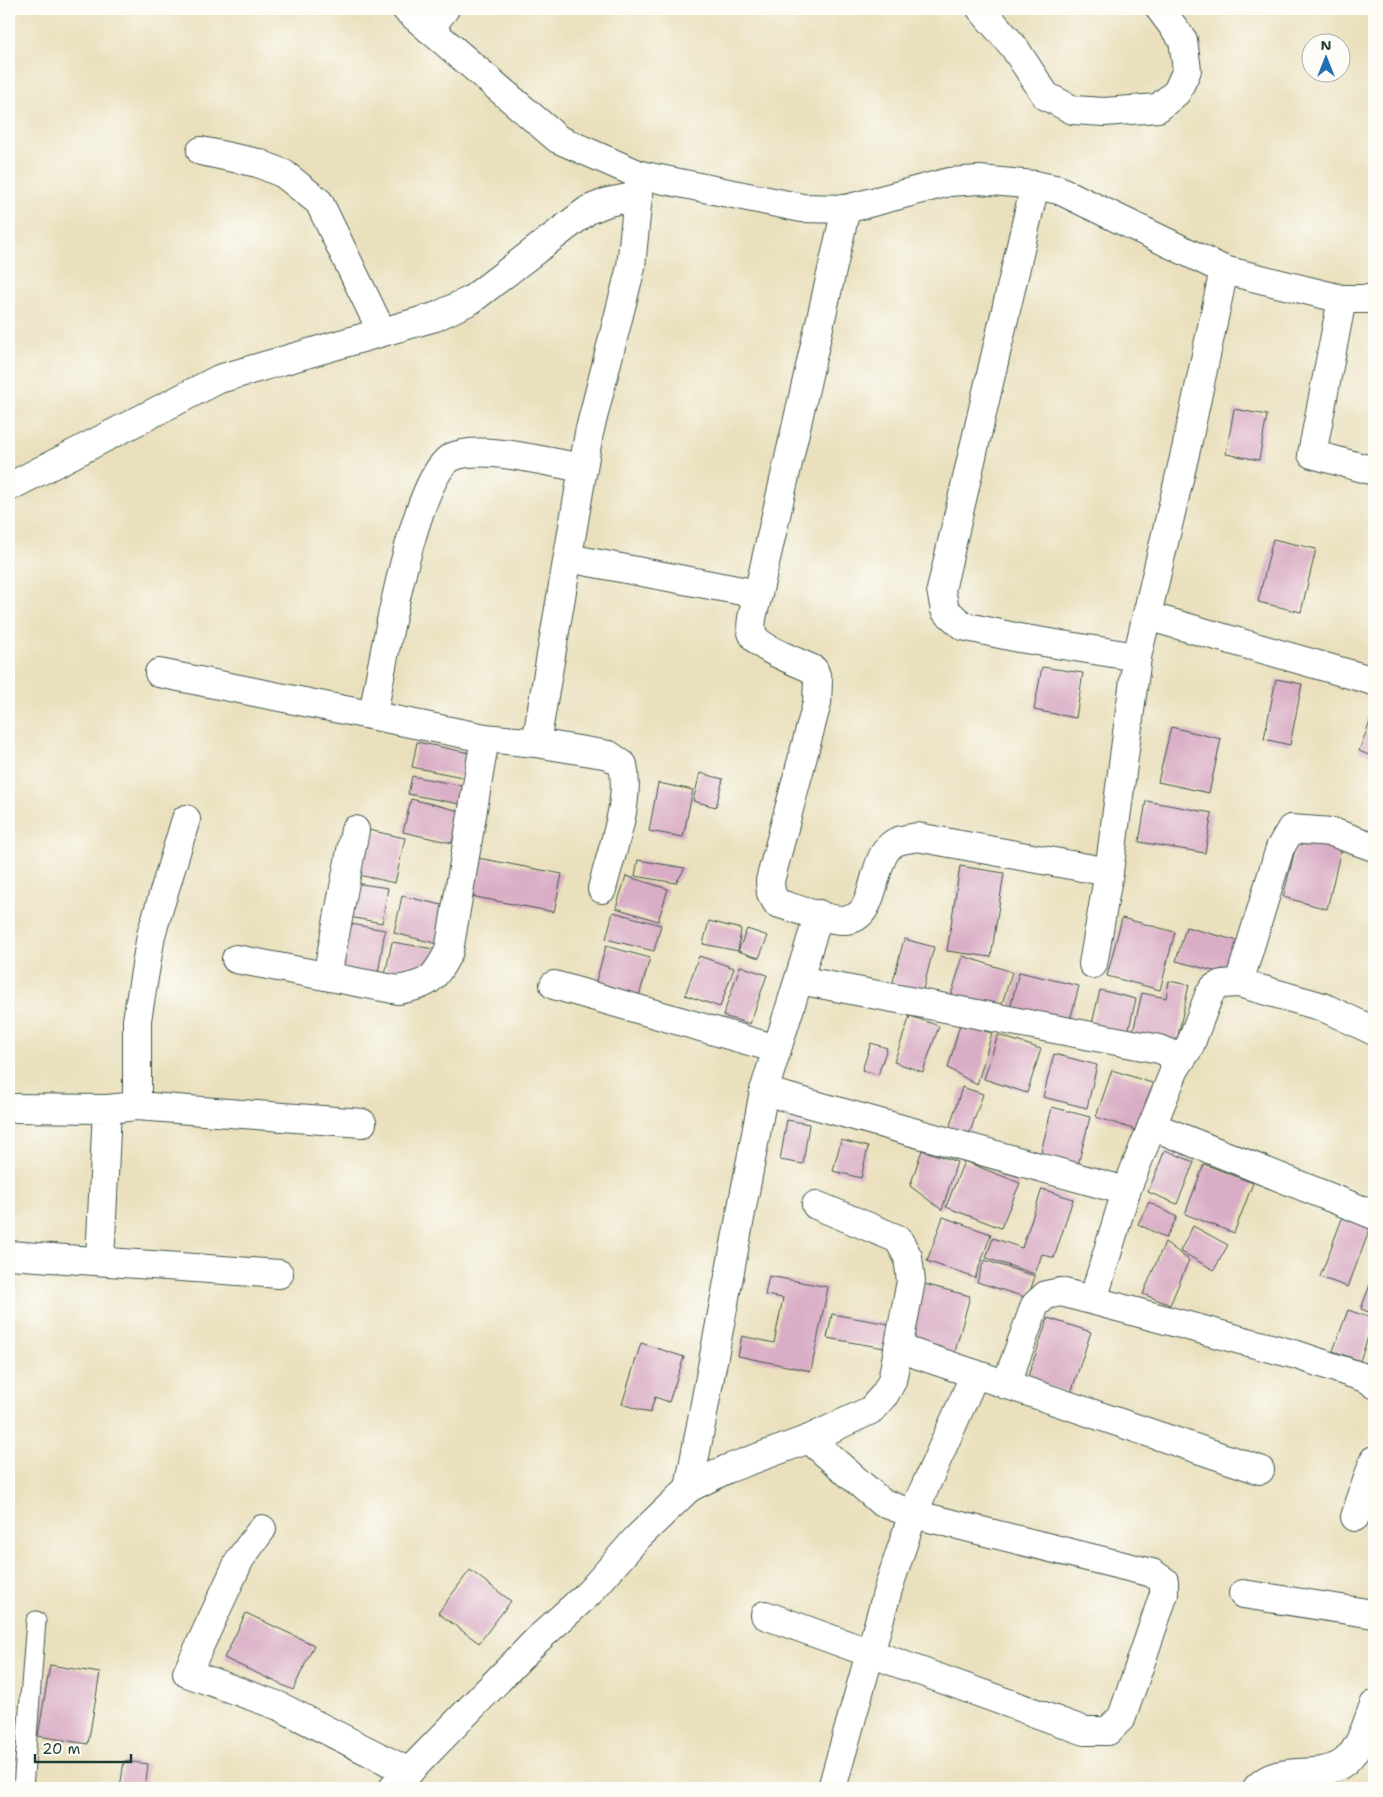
<svg xmlns="http://www.w3.org/2000/svg" width="1383" height="1797" viewBox="0 0 1383 1797" font-family="'Shantell Sans',sans-serif">
	<style>
		.building { fill: #d9adc5 }
		.lines { fill: none; stroke-linecap: round; stroke-linejoin: round }
		.lane-casing { stroke: #3d5549; stroke-width: 21 }
		.street-casing { stroke: #3d5549; stroke-width: 30 }
		.lane { stroke: #fff; stroke-width: 19 }
		.street { stroke: #fff; stroke-width: 28 }
	</style>
	<rect width="100%" height="100%" fill="#fdfcf7"/>
	<filter id="ink" filterUnits="userSpaceOnUse"><feTurbulence type="fractalNoise" baseFrequency=".02" numOctaves="2"/><feDisplacementMap in="SourceGraphic" scale="10" xChannelSelector="R" yChannelSelector="G"/><feConvolveMatrix kernelMatrix="1 2 1 2 8 2 1 2 1" color-interpolation-filters="sRGB"/></filter>
	<filter id="wash" filterUnits="userSpaceOnUse"><feTurbulence type="fractalNoise" baseFrequency=".0096" numOctaves="4" result="noise"/><feDisplacementMap in="SourceGraphic" scale="20" xChannelSelector="R" yChannelSelector="G"/><feGaussianBlur stdDeviation="1.12" result="paint"/><feColorMatrix in="noise" values="0 0 0 0 0 0 0 0 0 0 0 0 0 0 0 0 0 1.4 0 .05"/><feComposite in="paint" operator="in"/></filter>
	<g filter="url(#wash)">
		<rect width="100%" height="100%" fill="#eae0bd"/>
		<g id="blocks">
			<g class="building">
				<path d="M1234 409 1267 415 1259 460 1226 454Z"/>
				<path d="M1273 539 1316 549 1301 612 1258 602Z"/>
				<path d="M1042 667 1083 673 1076 718 1034 710Z"/>
				<path d="M1276 679 1302 684 1290 745 1264 739Z"/>
				<path d="M1374 711V757L1359 751Z"/>
				<path d="M1171 727 1221 739 1209 793 1158 782Z"/>
				<path d="M417 742 470 753 472 779 412 767Z"/>
				<path d="M700 773 723 779 716 807 693 801Z"/>
				<path d="M412 776 468 787 465 805 408 794Z"/>
				<path d="M658 783 693 790 683 837 649 831Z"/>
				<path d="M411 799 460 811 452 843 403 832Z"/>
				<path d="M1146 801 1212 813 1205 853 1139 842Z"/>
				<path d="M364 829 405 838 395 883 354 874Z"/>
				<path d="M1298 838 1341 849 1327 909 1283 897Z"/>
				<path d="M473 857 562 874 554 912 465 895Z"/>
				<path d="M638 860 685 868 676 883 635 876Z"/>
				<path d="M960 866 1004 873 991 957 947 951Z"/>
				<path d="M626 876 668 889 658 921 616 908Z"/>
				<path d="M355 883 388 888 382 923 349 917Z"/>
				<path d="M402 896 451 907 442 945 394 933Z"/>
				<path d="M613 912 661 925 654 951 606 939Z"/>
				<path d="M1122 918 1175 932 1160 990 1107 976Z"/>
				<path d="M709 921 741 929 738 951 703 944Z"/>
				<path d="M345 923 385 930 378 974 338 967Z"/>
				<path d="M1186 927 1242 942 1233 976 1176 961Z"/>
				<path d="M747 929 768 936 759 958 738 951Z"/>
				<path d="M904 939 934 947 921 997 891 989Z"/>
				<path d="M392 942 440 950 419 982 385 975Z"/>
				<path d="M606 946 650 958 638 1000 594 988Z"/>
				<path d="M699 956 734 968 720 1007 685 995Z"/>
				<path d="M963 956 1012 972 1000 1010 951 995Z"/>
				<path d="M740 966 767 975 750 1024 723 1016Z"/>
				<path d="M1019 972 1079 986 1069 1024 1010 1009Z"/>
				<path d="M1169 981 1189 985 1176 1045 1132 1036 1142 993 1166 998Z"/>
				<path d="M1100 990 1136 999 1127 1037 1091 1028Z"/>
				<path d="M910 1016 939 1026 923 1072 894 1062Z"/>
				<path d="M960 1024 992 1033 977 1085 948 1068Z"/>
				<path d="M998 1035 1041 1049 1027 1093 984 1079Z"/>
				<path d="M871 1043 887 1048 878 1075 862 1070Z"/>
				<path d="M1054 1054 1097 1065 1087 1108 1043 1097Z"/>
				<path d="M1112 1070 1158 1085 1142 1132 1096 1117Z"/>
				<path d="M962 1087 983 1094 968 1138 948 1132Z"/>
				<path d="M1052 1107 1090 1117 1078 1165 1040 1156Z"/>
				<path d="M787 1120 809 1124 803 1164 780 1160Z"/>
				<path d="M841 1140 868 1147 861 1178 833 1171Z"/>
				<path d="M922 1150 957 1162 942 1210 910 1186Z"/>
				<path d="M1165 1150 1194 1162 1177 1204 1148 1192Z"/>
				<path d="M964 1161 1020 1183 1001 1228 946 1207Z"/>
				<path d="M1204 1164 1253 1183 1234 1233 1185 1214Z"/>
				<path d="M1042 1189 1073 1199 1054 1258 1042 1254 1035 1274 986 1258 993 1238 1022 1248Z"/>
				<path d="M1149 1202 1177 1217 1166 1238 1138 1224Z"/>
				<path d="M1343 1216 1371 1226 1348 1287 1320 1277Z"/>
				<path d="M943 1217 991 1234 975 1278 927 1261Z"/>
				<path d="M1193 1226 1228 1245 1214 1270 1180 1251Z"/>
				<path d="M1165 1242 1189 1260 1170 1305 1143 1294Z"/>
				<path d="M984 1260 1035 1276 1028 1298 977 1282Z"/>
				<path d="M1374 1274V1314L1361 1309Z"/>
				<path d="M769 1276 828 1287 811 1371 738 1356 742 1336 774 1343 783 1298 765 1295Z"/>
				<path d="M924 1284 970 1296 952 1363 906 1350Z"/>
				<path d="M1348 1310 1374 1319 1360 1361 1333 1351Z"/>
				<path d="M832 1314 895 1325 890 1349 827 1338Z"/>
				<path d="M1048 1318 1091 1332 1071 1393 1027 1379Z"/>
				<path d="M641 1343 684 1357 669 1402 655 1397 650 1413 622 1404Z"/>
				<path d="M470 1570 511 1601 479 1643 438 1613Z"/>
				<path d="M246 1613 314 1645 293 1690 224 1658Z"/>
				<path d="M50 1665 100 1673 88 1744 38 1736Z"/>
				<path d="M124 1761 148 1764 145 1788H120Z"/>
			</g>
		</g>
	</g>
	<g filter="url(#ink)">
		<use href="#blocks" fill-opacity="0" stroke="#3d5549" stroke-width="1"/>
		<g class="lines">
			<defs>
				<path id="lane" d="M23 1788 36 1621"/>
				<g id="street">
					<path d="M406 9 558 139 640 175 802 208 846 209 949 182 980 180 1035 185 1059 190 1224 270 1342 299H1374"/>
					<path d="M981 9 1014 47 1046 96 1073 110 1104 112 1158 108 1177 92 1187 70 1183 40 1160 9"/>
					<path d="M429 29 445 9"/>
					<path d="M201 151 258 163 284 174 319 202 382 332"/>
					<path d="M1035 185 941 590 945 610 963 626 1019 638 1137 657"/>
					<path d="M1342 299 1312 454 1374 471"/>
					<path d="M9 487 219 379 435 317 471 300 588 210 608 202 638 196"/>
					<path d="M568 558 758 594 846 209"/>
					<path d="M758 594C756 605 749 621 752 632 757 649 799 662 814 670L818 681 817 703 770 881 771 893 777 903C794 908 829 921 845 920 879 919 869 858 894 843 900 839 910 839 917 837L1109 872 1137 657 1187 445 1224 270"/>
					<path d="M1147 616 1374 681"/>
					<path d="M159 673 485 738 536 743 589 433 631 267 640 175"/>
					<path d="M373 715C381 671 414 474 452 457 482 444 550 463 583 468"/>
					<path d="M536 743 609 755 623 765C631 802 611 852 602 889"/>
					<path d="M236 959 398 990C430 984 434 980 449 951L485 738"/>
					<path d="M1093 964 1109 872"/>
					<path d="M327 976 355 830"/>
					<path d="M799 980 1159 1049 1172 1054 1175 1069 1152 1126 1374 1215"/>
					<path d="M1239 983 1280 848 1291 829 1332 832 1374 847"/>
					<path d="M554 985 777 1049"/>
					<path d="M1175 1069 1189 1048 1209 995 1214 988 1222 984 1239 983 1323 1007 1374 1031"/>
					<path d="M764 1091 1126 1191"/>
					<path d="M137 1106V1020L151 935 186 819"/>
					<path d="M9 1108 107 1109 100 1261"/>
					<path d="M107 1109 137 1106 362 1123"/>
					<path d="M9 1255 279 1274"/>
					<path d="M1093 1300 1126 1191 1152 1126"/>
					<path d="M898 1348 1260 1470"/>
					<path d="M1006 1385 1035 1305 1046 1295 1061 1292 1297 1355 1368 1379 1374 1384"/>
					<path d="M689 1488 764 1091 819 914"/>
					<path d="M1355 1517 1374 1460"/>
					<path d="M262 1529 240 1559 187 1673 279 1706 409 1772"/>
					<path d="M1243 1594 1374 1614"/>
					<path d="M765 1615 1085 1731H1108L1122 1717 1164 1594V1581L1152 1573 913 1514 881 1502 809 1439"/>
					<path d="M393 1788 537 1640 589 1593 637 1538 689 1488 727 1469 809 1439 871 1410 885 1394 892 1381 911 1281 908 1257 898 1239 816 1205"/>
					<path d="M832 1788 889 1586 913 1514 975 1374"/>
					<path d="M1257 1788C1279 1764 1314 1780 1340 1765 1360 1753 1366 1724 1374 1705"/>
				</g>
			</defs>
			<use href="#lane" class="lane-casing"/>
			<use href="#street" class="street-casing"/>
			<use href="#lane" class="lane"/>
			<use href="#street" class="street"/>
		</g>
	</g>
	<rect width="1383" height="1797" fill="none" stroke="#fdfcf7" stroke-width="30"/>
	<g transform="translate(1326 58)"><circle r="24" fill="#fdfcf7" stroke="#a4b0a9"/>
	<path d="M0-4L9 19L0 12L-9 19Z" fill="#1f6fb2"/>
	<text y="-8" font-size="14" font-weight="bold" text-anchor="middle" fill="#1f3d34">N</text>
	</g>
	<path d="M35 1754v8h96v-8" fill="none" stroke="#1f3d34" stroke-width="2.5"/>
	<text x="42" y="1754" font-size="15" fill="#1f3d34" stroke="#fdfcf7" stroke-width="4" paint-order="stroke">20 m</text>
</svg>
